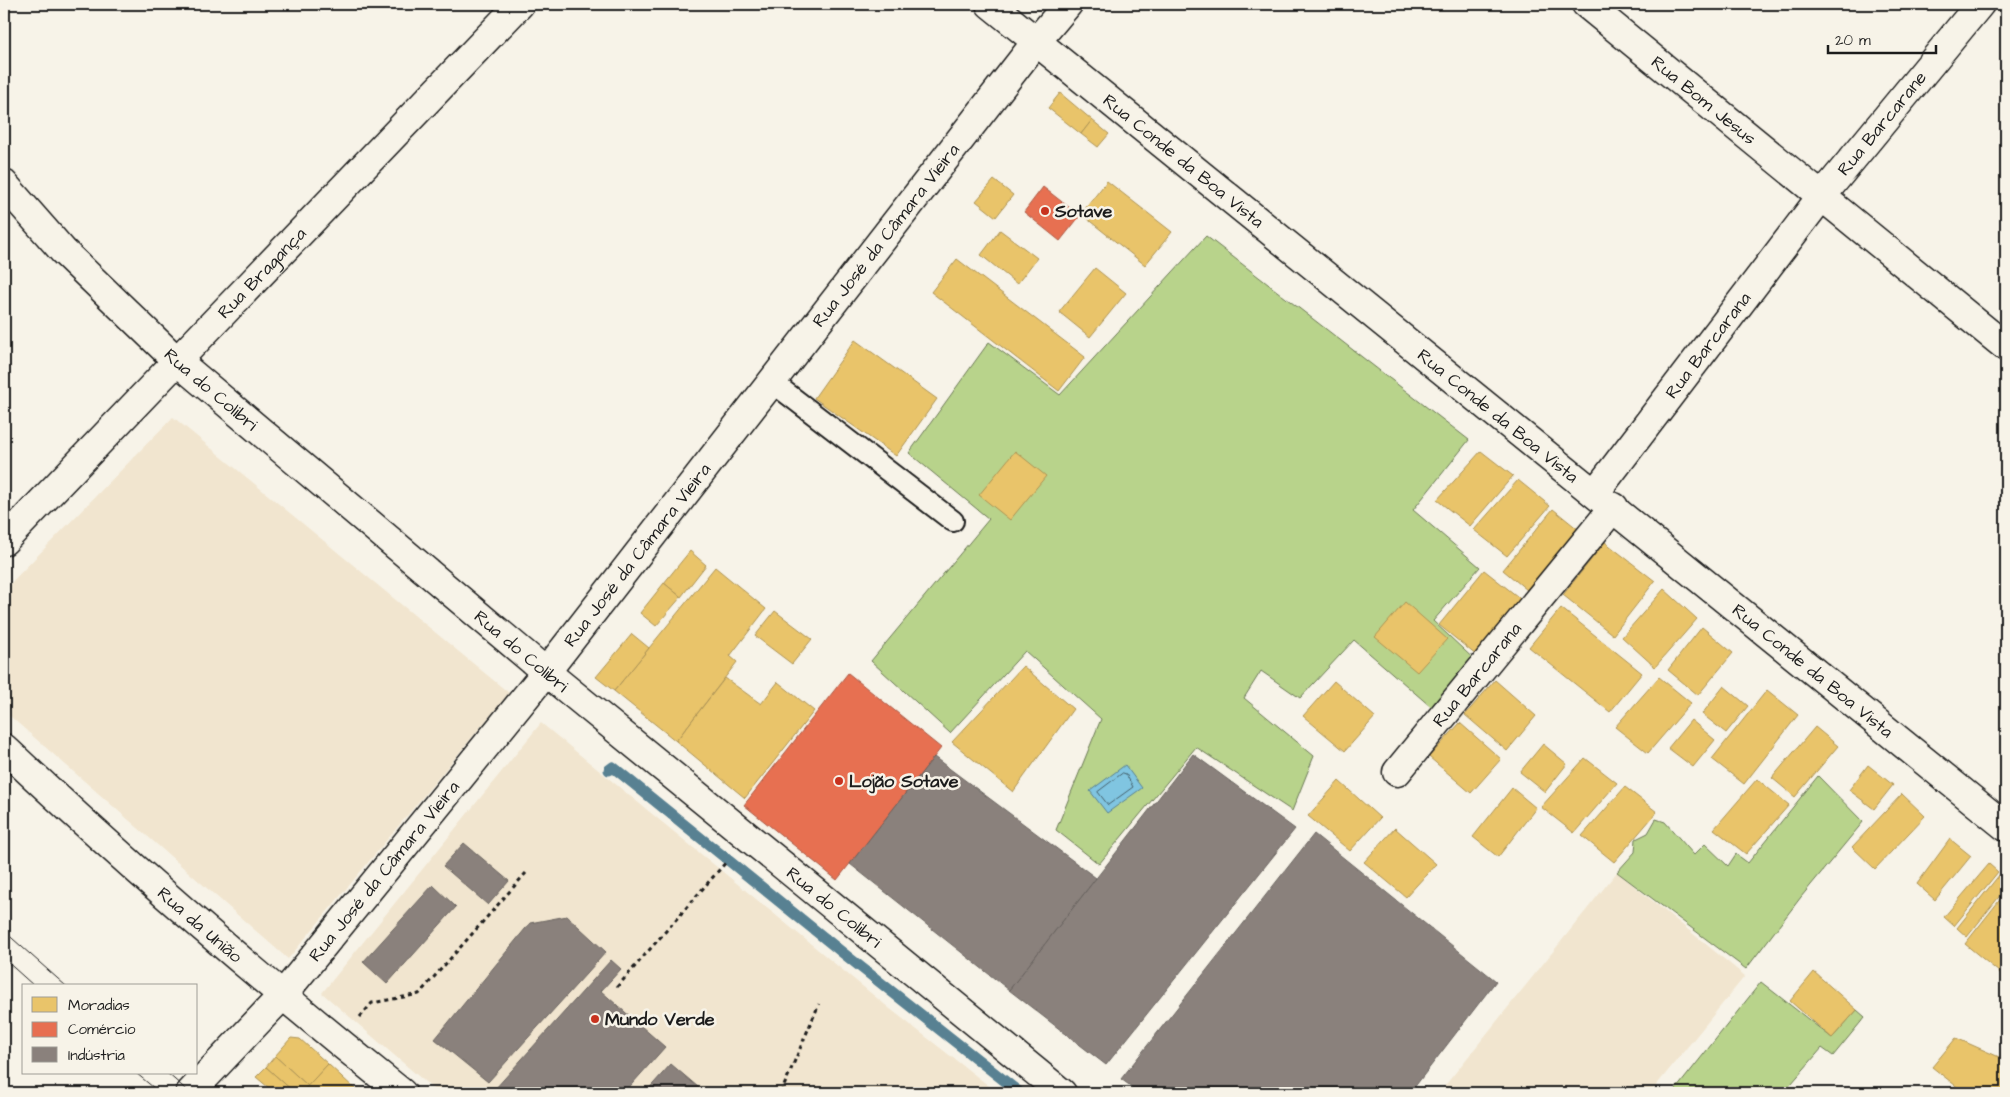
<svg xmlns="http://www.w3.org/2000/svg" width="2010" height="1097" viewBox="0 0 2010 1097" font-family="'Architects Daughter',sans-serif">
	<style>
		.built { fill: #f1e5cf }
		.green { fill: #b8d38b; stroke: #6a7854 }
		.water { fill: #80c5e1; stroke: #588192 }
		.homes { fill: #e9c46a; stroke: #ac9253 }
		.shops { fill: #e76f51; stroke: #aa5641 }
		.industry { fill: #8a817c; stroke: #69635f }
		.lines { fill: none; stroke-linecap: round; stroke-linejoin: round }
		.shore { stroke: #44606b; stroke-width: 1 }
		.stream { stroke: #588192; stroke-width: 11 }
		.lane-casing { stroke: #1c1c1c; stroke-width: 24 }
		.street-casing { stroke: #1c1c1c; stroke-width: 31 }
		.path { stroke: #1c1c1c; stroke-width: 3; stroke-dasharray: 4 4; stroke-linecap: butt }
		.lane { stroke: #f7f3e8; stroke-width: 20 }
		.street { stroke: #f7f3e8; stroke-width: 28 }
		.tram { stroke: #1c1c1c; stroke-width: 1 }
		.poi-dot { fill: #c8321e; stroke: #f7f3e8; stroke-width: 2 }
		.labels { text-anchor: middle; stroke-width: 5; stroke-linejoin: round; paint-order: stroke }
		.street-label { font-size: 18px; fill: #1c1c1c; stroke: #f7f3e8 }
		.poi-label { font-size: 18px; font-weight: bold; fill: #1c1c1c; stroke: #f7f3e8; text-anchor: start }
	</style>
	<rect width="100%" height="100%" fill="#f7f3e8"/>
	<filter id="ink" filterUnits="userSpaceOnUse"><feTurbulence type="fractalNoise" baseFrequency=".02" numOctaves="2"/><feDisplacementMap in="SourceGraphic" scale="10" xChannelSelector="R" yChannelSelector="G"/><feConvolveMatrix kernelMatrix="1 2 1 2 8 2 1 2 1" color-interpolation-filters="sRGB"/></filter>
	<g filter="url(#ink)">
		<g class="built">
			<path d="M173 417 509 693 288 959 4 711V590Z"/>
			<path d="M541 723 889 1008 998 1093H438L322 993Z"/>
			<path d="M1617 872 1745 976 1650 1093H1439Z"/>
		</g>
		<g class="green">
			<path d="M1206 236 1469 440 1413 510 1480 567 1433 621 1479 664 1438 713 1354 640 1300 698 1261 671 1244 698 1314 756 1292 811 1196 747 1099 864 1056 830 1101 719 1025 651 950 733 871 661 989 519 909 453 989 342 1060 395Z"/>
			<path d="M1818 776 1863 822 1801 897 1746 969 1617 872 1635 852 1636 839 1648 833 1656 819 1665 822 1694 855 1705 844 1728 866 1736 854 1748 863Z"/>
			<path d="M1761 982 1832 1038 1857 1010 1865 1017 1833 1056 1822 1048 1785 1091 1786 1093H1673Z"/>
		</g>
		<path class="water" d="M1125 765 1142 788 1107 813 1090 791Z"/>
		<g class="homes">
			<path d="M1060 93 1092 120 1081 134 1048 108Z"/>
			<path d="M1092 120 1109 134 1098 147 1081 134Z"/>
			<path d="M994 180 1013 195 996 217 976 201Z"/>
			<path d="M1107 181 1172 232 1145 265 1081 214Z"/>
			<path d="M1000 230 1037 258 1017 284 981 255Z"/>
			<path d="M957 259 1085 357 1059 391 931 292Z"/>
			<path d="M1095 268 1126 293 1090 337 1059 312Z"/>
			<path d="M855 340 937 399 896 456 814 398Z"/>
			<path d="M1015 451 1046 476 1010 520 979 495Z"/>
			<path d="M1481 451 1513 476 1470 526 1437 500Z"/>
			<path d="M1518 480 1550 506 1507 556 1474 530Z"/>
			<path d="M1553 509 1584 534 1533 595 1503 570Z"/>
			<path d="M1605 542 1655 581 1613 635 1563 595Z"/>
			<path d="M690 551 706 565 681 597 664 583Z"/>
			<path d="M715 567 766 609 730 656 737 662 676 741 614 691Z"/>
			<path d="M1484 570 1527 604 1482 660 1439 625Z"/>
			<path d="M664 583 681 597 656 626 640 613Z"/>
			<path d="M1664 589 1697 619 1655 667 1622 637Z"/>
			<path d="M1405 602 1447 639 1417 672 1375 637Z"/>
			<path d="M1561 608 1642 673 1610 712 1529 647Z"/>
			<path d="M775 611 812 639 792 664 755 636Z"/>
			<path d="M1702 627 1733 653 1698 695 1668 670Z"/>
			<path d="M632 634 649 648 614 691 596 677Z"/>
			<path d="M1023 666 1073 709 1013 792 952 742Z"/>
			<path d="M1659 677 1691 703 1648 753 1615 727Z"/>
			<path d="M725 678 761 704 778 682 814 711 745 798 676 741Z"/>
			<path d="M1495 680 1536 716 1507 751 1465 715Z"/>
			<path d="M1334 681 1375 717 1345 751 1303 716Z"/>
			<path d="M1724 686 1748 706 1726 733 1702 714Z"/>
			<path d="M1767 690 1798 715 1744 784 1712 759Z"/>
			<path d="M1691 720 1715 740 1693 767 1668 748Z"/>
			<path d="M1460 723 1501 759 1471 793 1429 757Z"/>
			<path d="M1815 727 1838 746 1795 797 1772 778Z"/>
			<path d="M1543 744 1567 764 1545 792 1520 772Z"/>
			<path d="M1585 758 1617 783 1574 833 1541 807Z"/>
			<path d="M1868 765 1893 785 1874 809 1849 790Z"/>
			<path d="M1757 779 1789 805 1746 854 1714 829Z"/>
			<path d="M1339 781 1380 818 1350 851 1308 816Z"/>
			<path d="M1625 787 1657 812 1614 862 1582 836Z"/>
			<path d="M1512 788 1536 808 1498 857 1473 837Z"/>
			<path d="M1902 794 1925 816 1875 869 1852 847Z"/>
			<path d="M1395 828 1436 864 1406 897 1364 862Z"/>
			<path d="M1950 839 1971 856 1935 900 1917 884Z"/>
			<path d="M1989 864 1998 872 1954 926 1944 917Z"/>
			<path d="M2000 874 2006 879V888L1967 937 1957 928Z"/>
			<path d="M2006 892V934L2004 937 2006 939 2005 977 1965 944Z"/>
			<path d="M1814 972 1857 1010 1832 1038 1790 1001Z"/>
			<path d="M291 1038 300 1039 328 1064 308 1086 275 1056Z"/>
			<path d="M1956 1038 2006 1060V1093H1965L1932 1067Z"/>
			<path d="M275 1056 308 1086 301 1093H295L266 1067Z"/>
			<path d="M328 1064 356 1090 354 1093H301Z"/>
			<path d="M266 1067 295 1093H275L256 1077Z"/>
		</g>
		<g class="shops">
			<path d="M1043 187 1080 216 1060 241 1024 212Z"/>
			<path d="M848 673 941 748 837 880 744 805Z"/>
		</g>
		<g class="industry">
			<path d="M1193 754 1295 829 1106 1065 1009 990Z"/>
			<path d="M934 757 1096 878 1009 990 850 864Z"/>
			<path d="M1314 834 1496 981 1410 1093H1140L1121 1079Z"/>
			<path d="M464 843 509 881 488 905 443 866Z"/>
			<path d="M433 885 456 907 387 984 363 962Z"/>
			<path d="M567 916 606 952 488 1082 435 1039 530 923Z"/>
			<path d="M611 960 621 969 601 991 665 1047 624 1093H500L495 1089Z"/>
			<path d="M671 1064 705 1093H645Z"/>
		</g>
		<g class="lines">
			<path class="shore" d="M1123 773 1126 774 1133 787 1108 805 1098 792Z"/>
			<path class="stream" d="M609 770 613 767 843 953 1020 1093"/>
			<defs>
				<path id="lane" d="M772 382 953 521"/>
				<g id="street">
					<path id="s1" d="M990 4 2006 827"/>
					<path id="s2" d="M1586 4 2006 347"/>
					<path id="s3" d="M4 184 63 251 177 361 546 672 1062 1093"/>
					<path id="s4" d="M1595 493 1821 197 1980 4"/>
					<path id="s5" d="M4 541 520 4"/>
					<path id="s6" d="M4 748C132 869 265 983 402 1093"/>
					<path id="s7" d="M1397 772 1614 507"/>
					<path id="s8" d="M190 1093 282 996 546 672 1036 42 1068 4"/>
				</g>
			</defs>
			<use href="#lane" class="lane-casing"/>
			<use href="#street" class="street-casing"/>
			<g class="path">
				<path d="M617 987 727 861"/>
				<path d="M360 1017 372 1003 419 994 526 873"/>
				<path d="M781 1093 819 1004"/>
			</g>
			<use href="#lane" class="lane"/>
			<use href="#street" class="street"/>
			<g class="tram">
				<path d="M4 931 66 986"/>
				<path d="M4 959 34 986"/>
				<path d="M136 1073 160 1093"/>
				<path d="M167 1073 190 1093"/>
			</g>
		</g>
	</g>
	<g class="poi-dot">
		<circle cx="1045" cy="211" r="5"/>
		<circle cx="839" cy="781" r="5"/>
		<circle cx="595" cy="1019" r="5"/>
	</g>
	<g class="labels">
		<g class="street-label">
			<text dy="6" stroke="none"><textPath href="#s2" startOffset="152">Rua Bom Jesus</textPath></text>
			<text dy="6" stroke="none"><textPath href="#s4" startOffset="468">Rua Barcarane</textPath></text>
			<text dy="6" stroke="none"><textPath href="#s1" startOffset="249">Rua Conde da Boa Vista</textPath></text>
			<text dy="6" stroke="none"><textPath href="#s8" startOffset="1105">Rua José da Câmara Vieira</textPath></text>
			<text dy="6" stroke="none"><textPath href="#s5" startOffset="372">Rua Bragança</textPath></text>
			<text dy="6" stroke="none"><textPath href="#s4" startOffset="186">Rua Barcarana</textPath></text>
			<text dy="6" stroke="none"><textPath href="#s3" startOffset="292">Rua do Colibri</textPath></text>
			<text dy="6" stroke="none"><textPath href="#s1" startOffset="654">Rua Conde da Boa Vista</textPath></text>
			<text dy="6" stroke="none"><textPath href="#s8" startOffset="700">Rua José da Câmara Vieira</textPath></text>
			<text dy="6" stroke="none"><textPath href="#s3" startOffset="698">Rua do Colibri</textPath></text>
			<text dy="6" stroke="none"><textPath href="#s1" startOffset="1059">Rua Conde da Boa Vista</textPath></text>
			<text dy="6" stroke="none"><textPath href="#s7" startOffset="126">Rua Barcarana</textPath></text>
			<text dy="6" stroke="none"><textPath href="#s8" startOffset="295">Rua José da Câmara Vieira</textPath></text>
			<text dy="6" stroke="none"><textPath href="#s3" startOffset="1102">Rua do Colibri</textPath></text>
			<text dy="6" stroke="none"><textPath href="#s6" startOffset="264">Rua da União</textPath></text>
		</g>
		<g class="poi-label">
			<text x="1055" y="217">Sotave</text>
			<text x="849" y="787">Lojão Sotave</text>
			<text x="605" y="1025">Mundo Verde</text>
		</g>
	</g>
	<rect width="2010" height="1097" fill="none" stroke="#f7f3e8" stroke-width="20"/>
	<rect x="10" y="10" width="1990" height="1077" fill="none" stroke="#1c1c1c" stroke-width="2" filter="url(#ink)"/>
	<rect x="22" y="984" width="175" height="90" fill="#f7f3e8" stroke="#9f9d96"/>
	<rect x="32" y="997" width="25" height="15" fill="#e9c46a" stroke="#9f9d96"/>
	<text x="68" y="1010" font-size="15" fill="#1c1c1c">Moradias</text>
	<rect x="32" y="1022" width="25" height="15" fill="#e76f51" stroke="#9f9d96"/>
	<text x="68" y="1034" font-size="15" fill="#1c1c1c">Comércio</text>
	<rect x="32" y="1047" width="25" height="15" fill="#8a817c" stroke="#9f9d96"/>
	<text x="68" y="1060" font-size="15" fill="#1c1c1c">Indústria</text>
	<path d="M1828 45v8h108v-8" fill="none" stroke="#1c1c1c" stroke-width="2.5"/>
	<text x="1835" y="45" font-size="15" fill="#1c1c1c" stroke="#f7f3e8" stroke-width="4" paint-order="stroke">20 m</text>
</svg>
